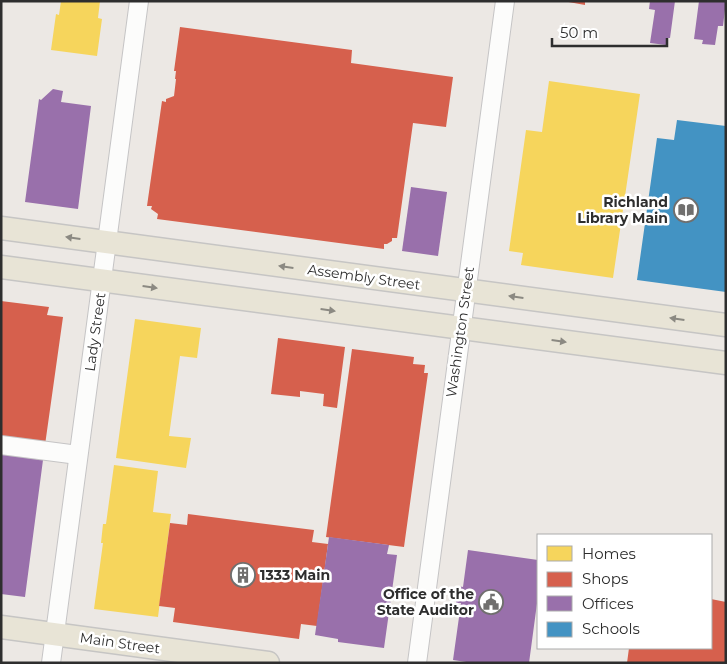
<svg xmlns="http://www.w3.org/2000/svg" width="727" height="664" viewBox="0 0 727 664" font-family="Montserrat,sans-serif">
	<style>
		.homes { fill: #f6d55c }
		.shops { fill: #d6604d }
		.offices { fill: #9970ab }
		.schools { fill: #4393c3 }
		.lines { fill: none; stroke-linecap: round; stroke-linejoin: round }
		.minor-casing { stroke: #c5c4c5; stroke-width: 20 }
		.major-casing { stroke: #c6c5c4; stroke-width: 25 }
		.minor { stroke: #fcfcfb; stroke-width: 18 }
		.major { stroke: #e8e4d6; stroke-width: 22 }
		.oneway { fill: #8b8982 }
		.labels { text-anchor: middle; stroke-width: 5; stroke-linejoin: round; paint-order: stroke }
		.poi-label { font-size: 14px; font-weight: bold; fill: #2e2e2e; stroke: #fff; text-anchor: end }
		.street-label { font-size: 14px; fill: #2e2e2e; stroke: #fff }
	</style>
	<rect width="100%" height="100%" fill="#ece8e4"/>
	<g class="homes">
		<path d="M61 1H100L98 18 102 19 97 56 51 50 56 14 59 15Z"/>
		<path d="M549 81 640 94 613 278 521 265 523 253 509 251 526 130 542 132Z"/>
		<path d="M135 319 201 328 197 358 180 356 169 436 191 438 186 468 116 458Z"/>
		<path d="M114 465 158 471 153 512 171 514 158 617 94 609 103 543H101L103 524H106Z"/>
	</g>
	<g class="shops">
		<path d="M563 1H585V5Z"/>
		<path d="M180 27 352 50 351 63 453 77 446 127 413 123 397 238H392V241L387 244H384V249L157 219 158 214 151 209 152 206H147L162 101 166 102V99L174 96 176 79H175L176 71H174Z"/>
		<path d="M1 301 49 307 47 315 63 317 45 445 1 439Z"/>
		<path d="M278 338 345 347 337 408 323 406 324 394 300 391V397L271 394Z"/>
		<path d="M352 349 414 357 413 364 425 365 424 373H428L404 547 326 537Z"/>
		<path d="M188 514 314 530 312 542 328 544 317 626 301 624 299 639 173 622 175 608 159 606 170 523 187 525Z"/>
		<path d="M711 599 726 602V663H627L629 648H711Z"/>
	</g>
	<g class="offices">
		<path d="M650 1H675L670 38H667L666 45 650 43 655 10 649 9Z"/>
		<path d="M699 1H726L723 26H718L715 45 702 44 703 40 694 39Z"/>
		<path d="M53 89 63 91 61 102 91 106 78 209 25 202 39 99 41 100Z"/>
		<path d="M411 187 447 192 438 256 402 251Z"/>
		<path d="M1 450 27 454V458L43 460 25 597 1 594Z"/>
		<path d="M329 537 389 545 387 554 397 555 384 648 338 642V639L315 635Z"/>
		<path d="M468 550 538 560V596L529 663H473L453 660 461 603H456L458 586 463 587Z"/>
	</g>
	<path class="schools" d="M677 120 726 126V292L637 280 657 138 674 140Z"/>
	<g class="lines">
		<defs>
			<g id="minor">
				<path d="M1 445 78 455"/>
				<path d="M51 663 139 1"/>
				<path d="M417 663 505 1"/>
			</g>
			<g id="major">
				<path d="M1 228 726 325"/>
				<path d="M1 267 726 363"/>
				<path d="M1 627 268 663"/>
			</g>
		</defs>
		<use href="#minor" class="minor-casing"/>
		<use href="#major" class="major-casing"/>
		<use href="#minor" class="minor"/>
		<use href="#major" class="major"/>
	</g>
	<defs><path id="oneway-solid" d="M-6-.8H1V-3.2L6.5 0L1 3.2V.8H-6Z" transform="scale(1.25)"/></defs>
	<g class="oneway">
		<use href="#oneway-solid" transform="translate(73 238) rotate(-172)"/>
		<use href="#oneway-solid" transform="translate(286 267) rotate(-172)"/>
		<use href="#oneway-solid" transform="translate(150 287) rotate(8)"/>
		<use href="#oneway-solid" transform="translate(516 297) rotate(-172)"/>
		<use href="#oneway-solid" transform="translate(328 310) rotate(8)"/>
		<use href="#oneway-solid" transform="translate(677 319) rotate(-172)"/>
		<use href="#oneway-solid" transform="translate(559 341) rotate(8)"/>
	</g>
	<defs>
		<symbol id="library-ring" viewBox="-11 -11 22 22"><circle r="9.5" fill="#fff" stroke="#706f6e" stroke-width="1.5"/><path d="M-6-4Q-3-5.5-.7-3.5V5Q-3 3-6 4ZM6-4Q3-5.5 .7-3.5V5Q3 3 6 4Z" fill="#706f6e"/></symbol>
		<symbol id="building-ring" viewBox="-11 -11 22 22"><circle r="9.5" fill="#fff" stroke="#706f6e" stroke-width="1.5"/><path d="M-4-6H4V6H1V3H-1V6H-4ZM-2.5-4.3h1.7v1.8h-1.7ZM.8-4.3h1.7v1.8H.8ZM-2.5-1h1.7V.8h-1.7ZM.8-1h1.7V.8H.8Z" fill="#706f6e"/></symbol>
		<symbol id="civic-ring" viewBox="-11 -11 22 22"><circle r="9.5" fill="#fff" stroke="#706f6e" stroke-width="1.5"/><path d="M-.6-6.5H3V-4.5H.6V-3L4-1V1h2V6H-6V1h2V-1L-.6-3ZM-1.2 2.5V6h2.4V2.5Z" fill="#706f6e"/></symbol>
	</defs>
	<g fill-rule="evenodd">
		<use href="#library-ring" x="672" y="196" width="28" height="28"/>
		<use href="#building-ring" x="229" y="561" width="28" height="28"/>
		<use href="#civic-ring" x="477" y="588" width="28" height="28"/>
	</g>
	<g class="labels">
		<g class="poi-label">
			<text x="668" y="207">Richland<tspan x="668" dy="16">Library Main</tspan></text>
			<text x="260" y="580" text-anchor="start">1333 Main</text>
			<text x="474" y="599">Office of the<tspan x="474" dy="16">State Auditor</tspan></text>
		</g>
		<g class="street-label">
			<text transform="translate(364 277) rotate(8)" y="5">Assembly Street</text>
			<text transform="translate(95 332) rotate(-82)" y="5">Lady Street</text>
			<text transform="translate(460 332) rotate(-82)" y="5">Washington Street</text>
			<text transform="translate(120 643) rotate(8)" y="5">Main Street</text>
		</g>
	</g>
	<rect width="727" height="664" fill="none" stroke="#2e2e2e" stroke-width="5"/>
	<rect x="537" y="534" width="175" height="115" fill="#ffffff" stroke="#ababab"/>
	<rect x="547" y="546" width="25" height="15" fill="#f6d55c" stroke="#ababab"/>
	<text x="582" y="559" font-size="15" fill="#2e2e2e">Homes</text>
	<rect x="547" y="572" width="25" height="15" fill="#d6604d" stroke="#ababab"/>
	<text x="582" y="584" font-size="15" fill="#2e2e2e">Shops</text>
	<rect x="547" y="596" width="25" height="15" fill="#9970ab" stroke="#ababab"/>
	<text x="582" y="609" font-size="15" fill="#2e2e2e">Offices</text>
	<rect x="547" y="622" width="25" height="15" fill="#4393c3" stroke="#ababab"/>
	<text x="582" y="634" font-size="15" fill="#2e2e2e">Schools</text>
	<path d="M552 38v8h115v-8" fill="none" stroke="#2e2e2e" stroke-width="2.5"/>
	<text x="560" y="38" font-size="15" fill="#2e2e2e" stroke="#ffffff" stroke-width="4" paint-order="stroke">50 m</text>
</svg>
